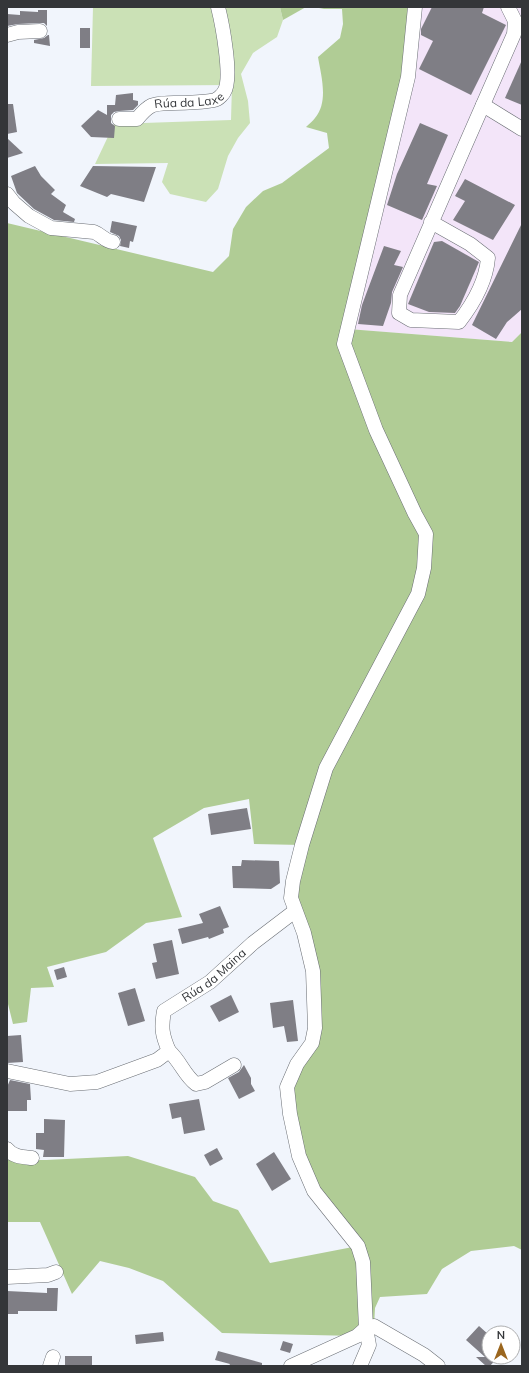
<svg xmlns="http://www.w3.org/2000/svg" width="529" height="1373" viewBox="0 0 529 1373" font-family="Mulish,sans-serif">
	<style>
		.industrial { fill: #f3e5f9 }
		.green { fill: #cbe1b6 }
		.forest { fill: #b0cc95 }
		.building { fill: #7f7e85 }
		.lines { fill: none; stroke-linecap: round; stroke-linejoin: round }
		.minor-casing { stroke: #6a6e74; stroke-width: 15 }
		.minor { stroke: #fff; stroke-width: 14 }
		.labels { text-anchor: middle; stroke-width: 3.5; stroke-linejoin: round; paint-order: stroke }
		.street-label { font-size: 12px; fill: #343639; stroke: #fff }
	</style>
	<rect width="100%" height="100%" fill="#f1f5fc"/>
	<path class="industrial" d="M418 7H522V332L512 342 347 329Z"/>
	<path class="green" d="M93 7H280L283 20 277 37 253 53 241 74 248 101 250 123 238 138 228 156 218 189 206 202 170 194 162 182 168 163 95 164 114 124 231 120 232 85 91 86Z"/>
	<g class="forest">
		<path d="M280 7H306L283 20Z"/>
		<path d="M314 7H415L408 77 348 329 512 342 522 332V1250L514 1246 471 1251 442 1269 427 1294 380 1297 375 1308 374 1326 357 1336 222 1333 163 1281 129 1268 100 1261 72 1294 40 1222H7V1160H46L128 1156 195 1177 213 1201 238 1210 270 1263 358 1246 314 1191 287 1087 312 1043 313 971 291 898 302 845 254 844 249 799 204 808 153 838 182 917 146 923 106 952 47 967 54 987 31 988 27 1022 13 1024 7 1000V223L213 272 229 256 233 229 246 207 263 191 282 183 329 148 327 133 306 127C309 124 313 121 315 118 329 102 321 75 318 57L340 38 343 24 342 9H324Z"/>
	</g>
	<g class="building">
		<path d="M432 7H484L482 13 506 25 471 95 419 69 433 41 421 35V29Z"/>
		<path d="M38 10H47V26L44 23H40L18 24 7 26V14L20 15V11L38 12Z"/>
		<rect x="80" y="28" width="10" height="20"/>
		<path d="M48 35H49L50 46 34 43V40L44 38Z"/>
		<path d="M522 60V105L505 98Z"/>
		<path d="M133 93V100L138 101V105L133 110 119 111 114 112 111 115V123L115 126 114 138 91 137 81 126 98 110 107 115V105H115L116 95Z"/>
		<path d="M7 104H13L17 132 7 134Z"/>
		<path d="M420 123 448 135 427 184 437 186 422 220 387 205 397 174Z"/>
		<path d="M7 138 23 153 7 158Z"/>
		<path d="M35 166 41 176 55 190 51 194 66 205 63 212 75 219 74 222 54 220 34 209 17 193 11 176Z"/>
		<path d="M93 166 156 167 144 202 111 194 107 197 80 186Z"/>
		<path d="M465 179 515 205 493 240 453 220 465 201 455 196Z"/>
		<path d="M112 221 137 226 133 242 130 241 129 248 120 246 121 240 119 236 110 232Z"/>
		<path d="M522 223V309L507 322 496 339 472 325Z"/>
		<path d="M442 241 479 262 460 306 455 313 429 312 408 304 434 242Z"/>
		<path d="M384 246 401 251 394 265 403 267 392 292 391 303 383 326 358 324 362 305Z"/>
		<path d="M247 808 251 829 211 835 208 814Z"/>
		<path d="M242 860 279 861 280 883 271 889 233 888 232 866H241Z"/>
		<path d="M220 906 229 927 223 929 224 933 209 939 208 937 182 944 178 929 203 923 199 914Z"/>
		<path d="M172 940 179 974 156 979 152 963 157 962 153 944Z"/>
		<path d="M64 967 67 977 57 980 54 970Z"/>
		<path d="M135 988 145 1021 128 1026 118 993Z"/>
		<path d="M231 995 239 1012 219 1022 210 1006Z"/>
		<path d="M293 1000 298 1041 287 1042 284 1026 273 1028 270 1003Z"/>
		<path d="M21 1035 23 1062 7 1063V1036Z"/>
		<path d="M244 1065 251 1078V1084L255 1091 239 1099 228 1078 239 1072Z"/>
		<path d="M10 1080 30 1084 31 1100H27V1111H7V1087Z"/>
		<path d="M199 1099 205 1130 184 1134 181 1117 172 1119 169 1104Z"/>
		<path d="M44 1119 65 1120 64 1157H43L44 1150 36 1149V1133H44Z"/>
		<path d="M217 1148 223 1159 210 1166 204 1155Z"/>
		<path d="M274 1152 291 1179 272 1191 256 1164Z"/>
		<path d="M47 1288H58L57 1311H18V1314H7V1291L47 1293Z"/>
		<path d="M479 1326 489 1335V1357H498L490 1366H486L476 1357H485L466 1340Z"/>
		<path d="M163 1332 164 1341 136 1344 135 1335Z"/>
		<path d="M283 1341 293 1344 290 1353 280 1350Z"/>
		<path d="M218 1351 262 1363V1366H229L230 1364 215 1360Z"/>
		<rect x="65" y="1356" width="27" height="10"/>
	</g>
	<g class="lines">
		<defs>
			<g id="minor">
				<path d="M7 35 18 32 40 31"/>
				<path d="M483 105 522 129"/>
				<path id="s1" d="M119 119H137C151 102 154 104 174 103 182 103 213 102 217 99 219 98 223 94 224 92 233 79 222 23 218 7"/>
				<path d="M7 194 14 203 29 216 51 228 94 232C102 235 104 241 113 242"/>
				<path d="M431 222 470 244 488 258C486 282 473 304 459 322L411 320 399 313 400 295 464 148 514 34 515 21 508 7"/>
				<path d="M169 1051C181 1062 184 1075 196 1084L205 1082 234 1065"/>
				<path id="s2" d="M7 1071 70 1084 97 1082 157 1060 169 1051C162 1035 161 1028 164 1011L210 982 253 943 295 911"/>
				<path d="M7 1149C13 1157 23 1157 32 1158"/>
				<path d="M7 1277 48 1275 56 1272"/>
				<path d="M50 1366 53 1357"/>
				<path d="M291 1366 357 1336 366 1328 363 1262 358 1246 314 1191 299 1156 290 1114 287 1087 297 1064 312 1043 315 1028 313 971 304 933 291 898 293 881 302 845 326 768 418 594 424 568 426 534 415 514 376 430 344 344 408 77 415 7"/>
				<path d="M360 1366 369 1345 366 1328 374 1326 424 1355 438 1366"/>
			</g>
		</defs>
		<use href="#minor" class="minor-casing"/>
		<use href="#minor" class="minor"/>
	</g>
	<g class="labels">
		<g class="street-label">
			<text dy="4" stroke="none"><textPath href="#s1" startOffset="76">Rúa da Laxe</textPath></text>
			<text dy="4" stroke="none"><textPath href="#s2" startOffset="273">Rúa da Maina</textPath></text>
		</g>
	</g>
	<rect width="529" height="1373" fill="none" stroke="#343639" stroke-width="16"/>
	<g transform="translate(501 1345)"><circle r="19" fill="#ffffff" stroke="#aeafb0"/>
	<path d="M0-3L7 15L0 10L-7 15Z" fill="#9b661e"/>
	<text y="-6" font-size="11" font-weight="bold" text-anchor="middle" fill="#343639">N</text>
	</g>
</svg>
